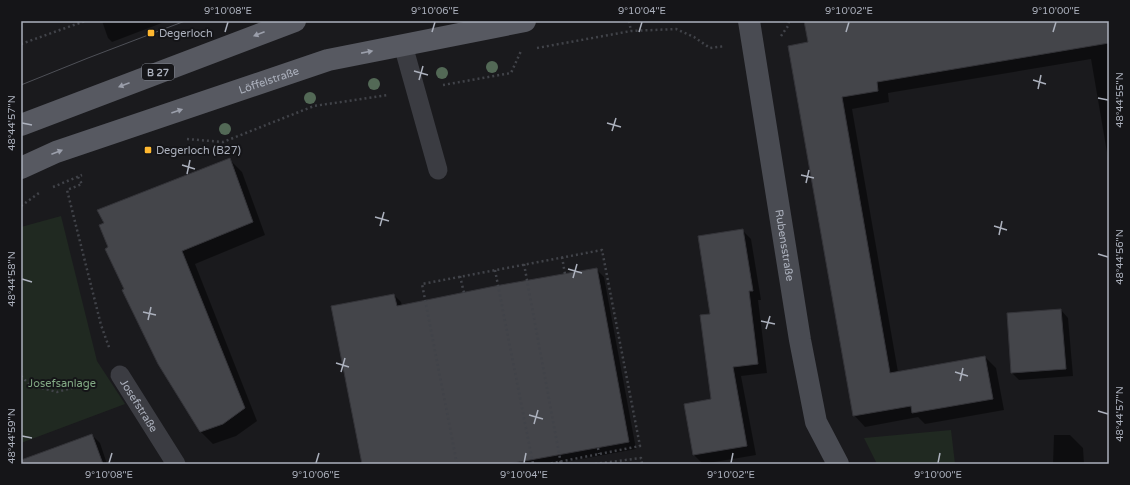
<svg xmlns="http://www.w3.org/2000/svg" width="1130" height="485" viewBox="0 0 1130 485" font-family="'Varela Round',sans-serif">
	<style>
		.green { fill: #202921 }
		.shadow { fill: #0007 }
		.building { fill: #44454a; stroke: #343439 }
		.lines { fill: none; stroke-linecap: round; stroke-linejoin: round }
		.path { stroke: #414349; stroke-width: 2.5; stroke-dasharray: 2 3; stroke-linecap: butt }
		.lane { stroke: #3b3c42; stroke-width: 19 }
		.secondary { stroke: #494b52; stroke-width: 22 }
		.primary { stroke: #575961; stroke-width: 22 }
		.tram { stroke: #4e5057; stroke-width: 1 }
		.tree { fill: #536956 }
		.oneway { fill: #9b9fab }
		.ticks { fill: none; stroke: #acb1bd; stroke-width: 1.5 }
		.poi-dot { fill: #ffb830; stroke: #151518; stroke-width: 1.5 }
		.labels { text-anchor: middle; stroke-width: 4; stroke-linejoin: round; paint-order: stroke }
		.shield { fill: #151518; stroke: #7f828c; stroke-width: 1 }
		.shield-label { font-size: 10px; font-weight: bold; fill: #acb1bd }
		.poi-label { font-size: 11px; fill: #acb1bd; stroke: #151518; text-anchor: start }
		.street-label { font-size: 11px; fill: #acb1bd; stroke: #151518 }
		.park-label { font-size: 11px; fill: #82a984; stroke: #151518 }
		.neatline { fill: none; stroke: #acb1bd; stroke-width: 1.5 }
		.ticks-label { font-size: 10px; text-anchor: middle; fill: #acb1bd }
	</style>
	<rect width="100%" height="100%" fill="#1a1a1d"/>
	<g class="green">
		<path d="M61 216 97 361 125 404 21 443V227Z"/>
		<path d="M951 430 955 464H877L864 438Z"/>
	</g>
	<g class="shadow">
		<path d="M102 21H167L112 42 108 38Z"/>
		<path d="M805 21H1109V164L1091 59 888 93 889 102 852 109 898 372 985 357 996 368 1004 410 925 424 918 417 865 427 854 415 809 43Z"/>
		<path d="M229 159 242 172 265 235 195 264 257 421 236 436 213 444 200 431 123 290Z"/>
		<path d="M742 230 751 239 761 300H758L767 373 741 376 756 455 703 464 694 455 685 405 712 400 711 315Z"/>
		<path d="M597 270 604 277 636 449 554 464H363L394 295 401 302 402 306Z"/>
		<path d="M1061 310 1068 318 1073 376 1019 380 1012 373Z"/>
		<path d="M92 435 100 443 107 464H42Z"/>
		<path d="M1054 435H1070L1083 448 1084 464H1053Z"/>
	</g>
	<g class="building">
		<path d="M804 21H1109V43L877 82 878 91 842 97 890 373 985 356 993 399 912 413 911 406 853 416 788 46 808 42Z"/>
		<path d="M230 158 253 222 182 251 245 408 223 424 200 432 158 364 122 290 124 289 105 249 108 247 99 225 104 223 97 210Z"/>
		<path d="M743 229 753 291H749L758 364 733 367 747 446 693 455 684 404 711 399 700 315 710 314 698 236Z"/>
		<path d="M597 268 629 442 508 464H362L331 306 394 294 397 306 495 286Z"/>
		<path d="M1061 309 1066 369 1011 373 1007 313Z"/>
		<path d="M92 434 103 464H21V460Z"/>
	</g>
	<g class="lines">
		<g class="path">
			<path d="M629 21 631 31"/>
			<path d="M781 36 788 26 789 21"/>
			<path d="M21 44 85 21"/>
			<path d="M537 48 631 31 676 29 694 37 710 48 725 46"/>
			<path d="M443 85 511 73 521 51"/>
			<path d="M187 139 223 142 314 106 388 95"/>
			<path d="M78 177 82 184 67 190 101 325 110 350"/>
			<path d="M53 187 82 175"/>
			<path d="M21 206 39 193"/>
			<path d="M562 257 565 274"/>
			<path d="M524 264 561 464"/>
			<path d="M495 270 533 464"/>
			<path d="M460 276 464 293"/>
			<path d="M21 376 30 385 57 392 95 382"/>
			<path d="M598 448 599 454"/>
			<path d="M457 464 422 284 602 250 640 446 548 464"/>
			<path d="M595 464 641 458 642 464"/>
		</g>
		<g class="lane">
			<path d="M403 45 438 170"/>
			<path id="s1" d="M120 375 176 464"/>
		</g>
		<path class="secondary" id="s2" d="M749 21 800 340 816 422 838 464"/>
		<g class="primary">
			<path d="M21 125 295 21"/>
			<path id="s3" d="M21 168 56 152 328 60 525 21"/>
		</g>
		<path class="tram" d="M21 85 88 58 185 21"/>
	</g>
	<g class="tree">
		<circle cx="492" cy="67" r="6"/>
		<circle cx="442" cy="73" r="6"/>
		<circle cx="374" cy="84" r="6"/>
		<circle cx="310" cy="98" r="6"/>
		<circle cx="225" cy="129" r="6"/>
	</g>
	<defs><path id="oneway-solid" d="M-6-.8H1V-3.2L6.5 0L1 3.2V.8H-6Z"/></defs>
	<g class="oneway">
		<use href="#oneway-solid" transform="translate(259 34) rotate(159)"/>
		<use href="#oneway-solid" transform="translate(367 52) rotate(-11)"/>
		<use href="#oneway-solid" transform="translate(124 85) rotate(159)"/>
		<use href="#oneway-solid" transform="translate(177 111) rotate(-19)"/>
		<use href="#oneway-solid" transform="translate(57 152) rotate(-21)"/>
	</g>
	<path class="ticks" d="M225 32 228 22M432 32 435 22M639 32 642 22M846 32 849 22M1053 32 1056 22M414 71 428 75M419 80 423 66M1033 80 1046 84M1038 89 1041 75M1098 98 1108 100M22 123 32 125M607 123 621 127M612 131 616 118M182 165 195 169M187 174 190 160M801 175 814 178M806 183 809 170M375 217 389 221M380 226 384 212M994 226 1007 230M999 235 1002 221M1098 254 1108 257M568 269 582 273M573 278 577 264M22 279 32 282M143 312 156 315M148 320 151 307M761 321 775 324M766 329 770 316M336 363 349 367M341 372 345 358M955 372 968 376M960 381 963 368M1098 411 1108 414M529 415 543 419M534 424 538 410M22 436 32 438M109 463 112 453M316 463 319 453M524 463 526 453M731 463 733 453M938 463 940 453"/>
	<g class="poi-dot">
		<rect x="147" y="29" width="8" height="8" rx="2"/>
		<rect x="144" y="146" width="8" height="8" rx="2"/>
	</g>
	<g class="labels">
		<rect class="shield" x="142" y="64" width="32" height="16" rx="3"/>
		<g class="shield-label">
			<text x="158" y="76">B 27</text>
		</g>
		<g class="poi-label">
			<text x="159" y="37">Degerloch</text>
			<text x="156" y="154">Degerloch (B27)</text>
		</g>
		<g class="street-label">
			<text dy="4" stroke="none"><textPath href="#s3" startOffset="263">Löffelstraße</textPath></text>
			<text dy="4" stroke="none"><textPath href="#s2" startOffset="227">Rubensstraße</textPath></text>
			<text dy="4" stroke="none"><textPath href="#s1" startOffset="36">Josefstraße</textPath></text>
		</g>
		<g class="park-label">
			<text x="62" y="387">Josefsanlage</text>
		</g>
	</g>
	<rect width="1130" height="485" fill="none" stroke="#151518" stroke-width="44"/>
	<rect x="22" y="22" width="1086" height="441" class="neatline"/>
	<g class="ticks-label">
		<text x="228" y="14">9°10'08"E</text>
		<text x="435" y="14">9°10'06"E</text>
		<text x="642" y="14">9°10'04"E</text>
		<text x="849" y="14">9°10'02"E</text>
		<text x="1056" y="14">9°10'00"E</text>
		<text transform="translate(1119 100) rotate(-90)" y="4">48°44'55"N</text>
		<text transform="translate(11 123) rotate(-90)" y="4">48°44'57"N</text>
		<text transform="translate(1119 257) rotate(-90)" y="4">48°44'56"N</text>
		<text transform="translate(11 279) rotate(-90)" y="4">48°44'58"N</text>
		<text transform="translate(1119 414) rotate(-90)" y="4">48°44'57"N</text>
		<text transform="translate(11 436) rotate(-90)" y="4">48°44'59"N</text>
		<text x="109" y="478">9°10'08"E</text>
		<text x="316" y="478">9°10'06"E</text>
		<text x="524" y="478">9°10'04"E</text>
		<text x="731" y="478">9°10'02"E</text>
		<text x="938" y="478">9°10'00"E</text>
	</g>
</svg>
